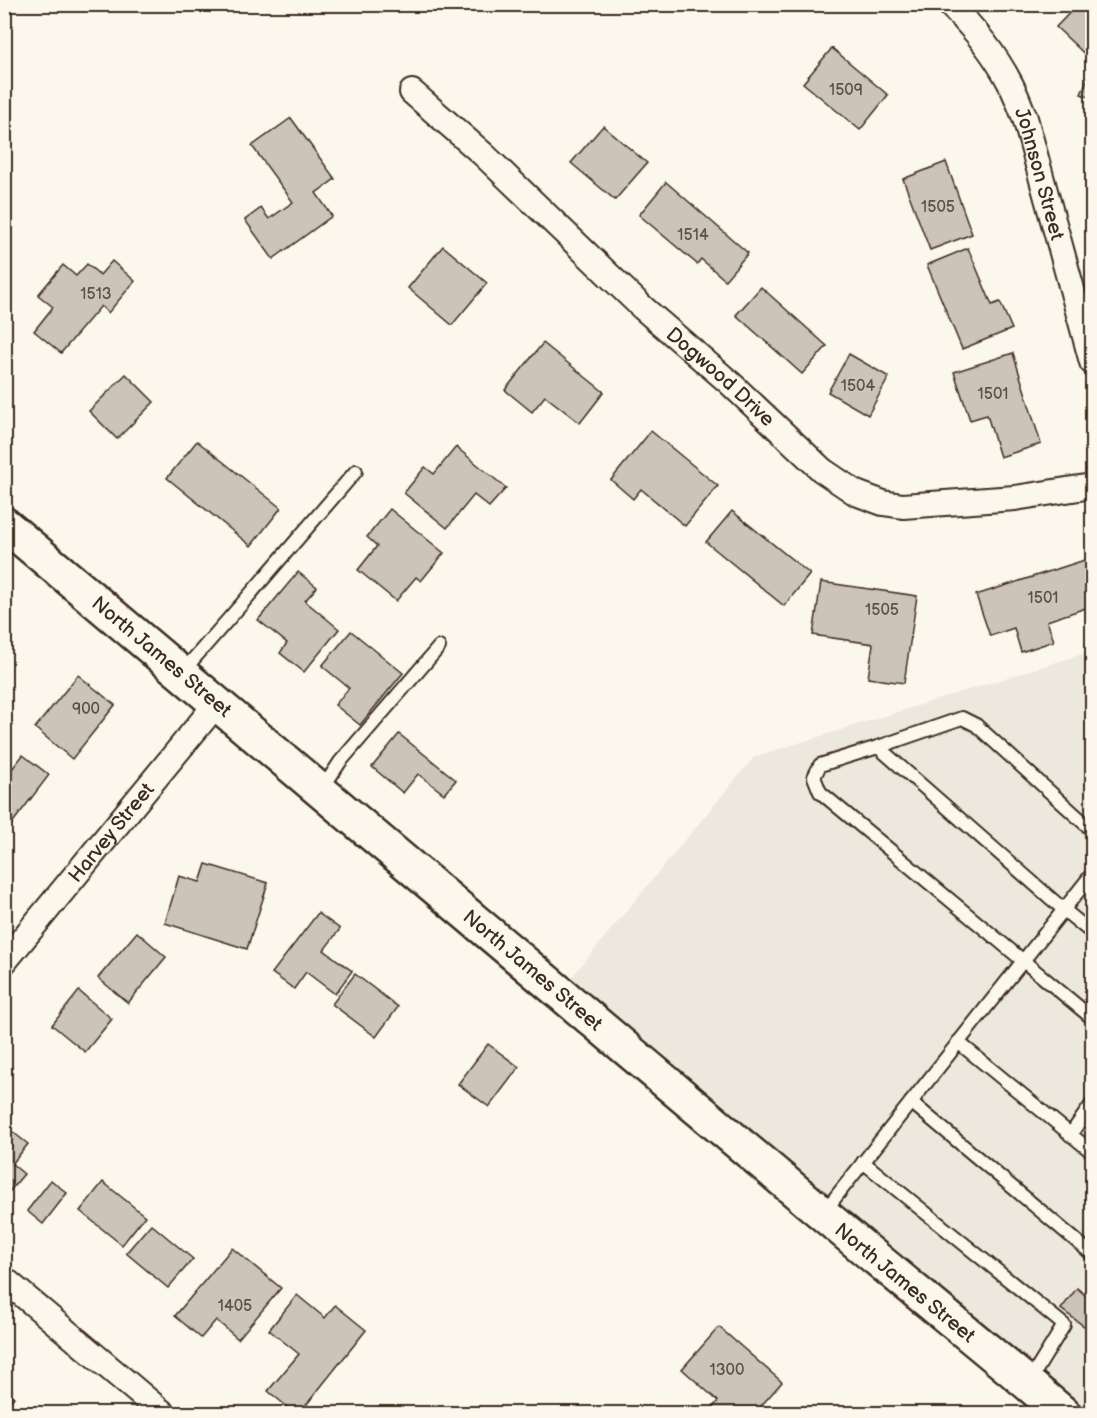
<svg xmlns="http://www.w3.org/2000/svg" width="1097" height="1418" viewBox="0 0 1097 1418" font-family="'Balsamiq Sans',sans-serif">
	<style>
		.built { fill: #ede8dd }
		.building { fill: #ccc4b9; stroke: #3b2a1e; stroke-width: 1.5 }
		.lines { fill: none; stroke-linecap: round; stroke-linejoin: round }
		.lane-casing { stroke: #3b2a1e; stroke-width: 16 }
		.street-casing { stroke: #3b2a1e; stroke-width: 28 }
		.secondary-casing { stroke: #3b2a1e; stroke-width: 38 }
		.lane { stroke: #fbf7ec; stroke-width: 12 }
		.street { stroke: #fbf7ec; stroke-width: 24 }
		.secondary { stroke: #fbf7ec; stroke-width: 33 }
		.labels { text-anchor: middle; stroke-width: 6; stroke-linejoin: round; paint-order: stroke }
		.number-label { font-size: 16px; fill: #5f5045 }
		.street-label { font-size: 20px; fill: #3b2a1e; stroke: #fbf7ec }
	</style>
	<rect width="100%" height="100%" fill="#fbf7ec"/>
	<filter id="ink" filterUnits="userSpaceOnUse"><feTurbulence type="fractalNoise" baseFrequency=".0167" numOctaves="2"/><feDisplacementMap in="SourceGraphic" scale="12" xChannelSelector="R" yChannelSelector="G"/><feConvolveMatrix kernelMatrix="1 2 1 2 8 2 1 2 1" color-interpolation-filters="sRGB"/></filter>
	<g filter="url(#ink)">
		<path class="built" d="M1092 651V1413H1064L560 991 754 757Z"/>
		<g class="building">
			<path d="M1046 4H1057L1050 10Z"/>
			<path d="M1078 4H1092V61L1056 27Z"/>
			<path d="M832 48 888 95 860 130 803 83Z"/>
			<path d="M1092 68V98L1081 94Z"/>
			<path d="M291 118 335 179 316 193 332 216 273 259 245 220 261 208 269 219 293 202 252 146Z"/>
			<path d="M603 126 647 163 615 200 571 163Z"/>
			<path d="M946 162 972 234 930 250 903 179Z"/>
			<path d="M666 182 748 253 725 280 701 259 697 264 639 215Z"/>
			<path d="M443 246 487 283 452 325 408 288Z"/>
			<path d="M968 248 992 305 1000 302 1012 329 962 349 927 265Z"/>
			<path d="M112 261 135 281 108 313 101 306 61 353 34 331 53 307 38 295 63 265 76 276 87 264 100 275Z"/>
			<path d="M761 287 827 346 802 374 736 315Z"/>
			<path d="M543 343 604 392 580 423 545 396 532 412 505 390Z"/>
			<path d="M1013 353 1041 444 1000 457 987 415 970 420 954 372Z"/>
			<path d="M849 354 889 377 868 415 828 392Z"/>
			<path d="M126 374 154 402 117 439 89 411Z"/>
			<path d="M651 431 718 486 685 526 641 489 633 499 611 480Z"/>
			<path d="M197 441 281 508 251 546 167 478Z"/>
			<path d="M456 447 506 488 489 507 474 495 447 528 404 493 425 467 434 474Z"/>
			<path d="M390 509 444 553 421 581 416 577 396 601 358 570 377 546 367 537Z"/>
			<path d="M732 511 810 574 784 606 706 542Z"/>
			<path d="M1091 558 1092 564V606L1047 621 1054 641 1021 652 1014 628 990 636 976 595Z"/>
			<path d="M298 572 317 587 305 601 339 629 304 672 280 653 287 643 258 620Z"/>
			<path d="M821 582 917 596 904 683 868 678 873 644 813 635Z"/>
			<path d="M351 631 403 673 360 725 335 705 349 688 322 666Z"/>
			<path d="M78 675 115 705 72 759 35 728Z"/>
			<path d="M399 734 456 780 444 794 418 774 403 793 372 767Z"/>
			<path d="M23 755 49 775 4 834V779Z"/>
			<path d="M206 864 268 883 247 949 165 923 179 876 200 882Z"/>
			<path d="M318 913 340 929 324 950 352 971 335 994 306 972 294 989 272 973Z"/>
			<path d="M137 932 166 957 128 1003 98 978Z"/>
			<path d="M355 974 398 1007 376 1037 332 1004Z"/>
			<path d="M79 991 112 1019 85 1052 52 1025Z"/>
			<path d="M488 1044 519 1067 489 1107 458 1084Z"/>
			<path d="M4 1125 28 1144 12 1164 24 1174 8 1193 4 1191Z"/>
			<path d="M51 1180 67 1193 43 1224 27 1211Z"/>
			<path d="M103 1182 145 1216 122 1245 80 1211Z"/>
			<path d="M151 1224 193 1259 168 1288 126 1253Z"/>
			<path d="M232 1248 281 1288 238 1339 216 1320 201 1338 175 1316Z"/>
			<path d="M1077 1288 1092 1301V1332L1061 1309Z"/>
			<path d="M297 1295 325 1318 335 1305 366 1330 299 1414H296L268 1391 299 1354 269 1330Z"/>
			<path d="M719 1327 782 1382 754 1414H708L718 1401 682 1369Z"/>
			<path d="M4 1389 14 1397 4 1409Z"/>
		</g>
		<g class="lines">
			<defs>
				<g id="lane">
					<path d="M183 671 240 606 356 471"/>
					<path d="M878 747 820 765 814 777 820 792 1092 1018"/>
					<path d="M322 789 340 762 439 647"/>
					<path d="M1092 830 976 725 962 718 878 747 1064 910 1092 933"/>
					<path d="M958 1042 1092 1152"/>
					<path d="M911 1102 1092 1254"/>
					<path d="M1070 1135 1092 1104"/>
					<path d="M863 1162 1064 1325 1029 1382"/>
					<path d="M823 1213 1092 874"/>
				</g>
				<g id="street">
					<path id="s1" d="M949 4C973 27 995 54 1010 83 1016 94 1020 106 1025 118L1092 362"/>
					<path id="s2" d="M412 92 484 155 643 308 730 383 822 470 856 493 883 503 903 506 1015 498 1092 486"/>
					<path id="s3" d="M4 962 218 702"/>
					<path d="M4 1279 164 1414"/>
				</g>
				<g id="secondary">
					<path id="s4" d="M4 524C278 752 549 985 823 1214 902 1281 984 1346 1064 1414"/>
				</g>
			</defs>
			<use href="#lane" class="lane-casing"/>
			<use href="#street" class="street-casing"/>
			<use href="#secondary" class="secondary-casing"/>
			<use href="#lane" class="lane"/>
			<use href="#street" class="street"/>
			<use href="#secondary" class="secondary"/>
		</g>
	</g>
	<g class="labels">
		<g class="number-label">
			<text x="846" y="95">1509</text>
			<text x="938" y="212">1505</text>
			<text x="693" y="240">1514</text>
			<text x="96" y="299">1513</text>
			<text x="858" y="391">1504</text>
			<text x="993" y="399">1501</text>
			<text x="1043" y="603">1501</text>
			<text x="882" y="615">1505</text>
			<text x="86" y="714">900</text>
			<text x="235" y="1311">1405</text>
			<text x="727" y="1375">1300</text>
		</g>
		<g class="street-label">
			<text dy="7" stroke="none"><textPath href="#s1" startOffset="196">Johnson Street</textPath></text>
			<text dy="7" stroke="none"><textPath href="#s2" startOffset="420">Dogwood Drive</textPath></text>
			<text dy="7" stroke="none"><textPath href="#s4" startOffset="206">North James Street</textPath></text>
			<text dy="7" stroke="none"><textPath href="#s3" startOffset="168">Harvey Street</textPath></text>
			<text dy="7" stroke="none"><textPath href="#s4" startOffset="692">North James Street</textPath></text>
			<text dy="7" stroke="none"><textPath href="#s4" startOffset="1178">North James Street</textPath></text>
		</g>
	</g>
	<rect width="1097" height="1418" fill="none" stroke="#fbf7ec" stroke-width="24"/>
	<rect x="12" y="12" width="1073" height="1394" fill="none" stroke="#3b2a1e" stroke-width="2" filter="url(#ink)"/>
</svg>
